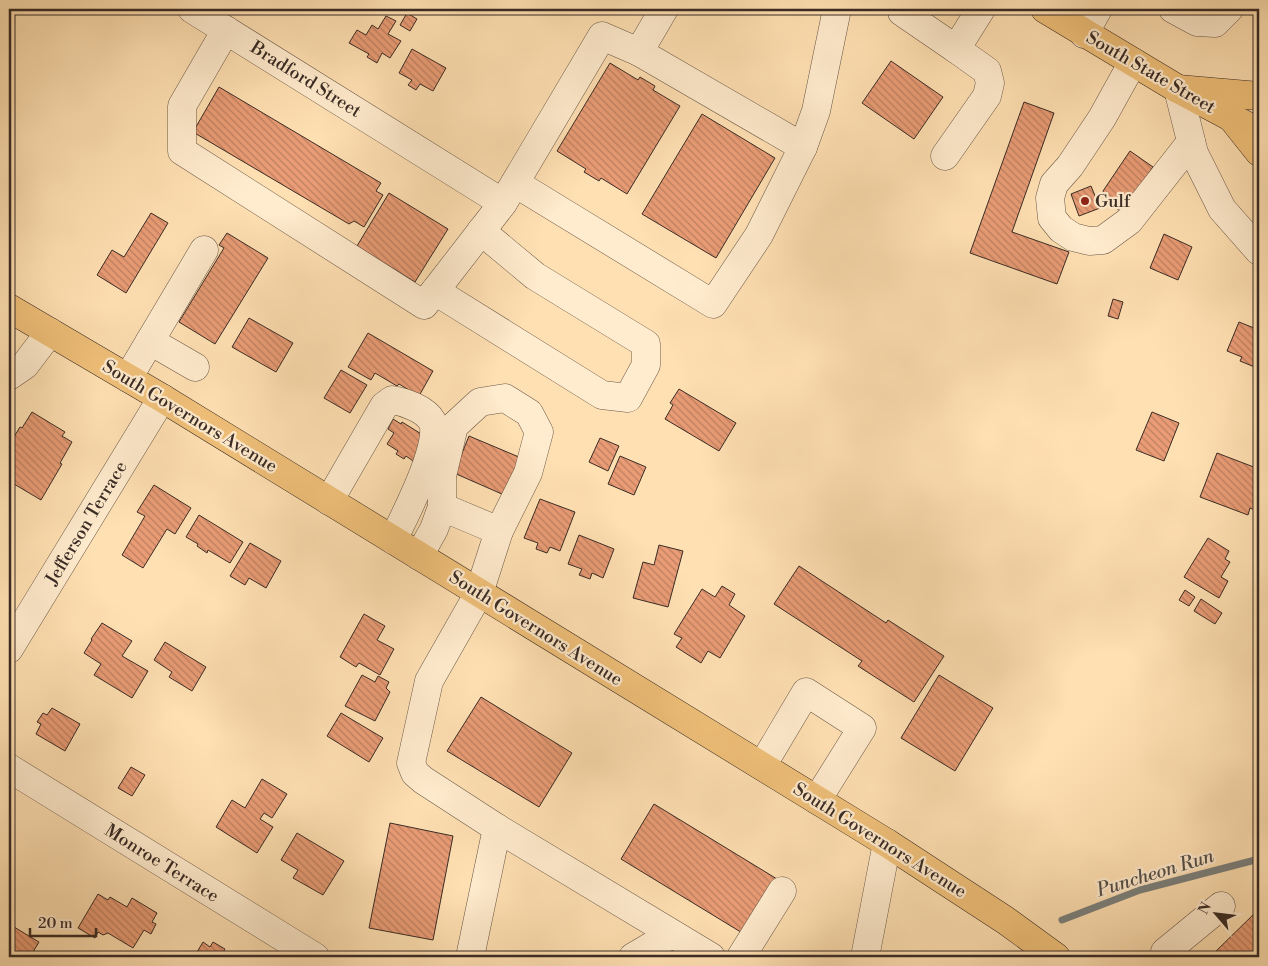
<svg xmlns="http://www.w3.org/2000/svg" width="1268" height="966" viewBox="0 0 1268 966" font-family="'Libre Bodoni',serif">
	<style>
		.lines { fill: none; stroke-linecap: round; stroke-linejoin: round }
		.stream { stroke: #7b817e; stroke-width: 7 }
		.building { fill: url(#building-back-hatch); stroke: #392b25 }
		.minor-casing { stroke: #6a5848; stroke-width: 29 }
		.major-casing { stroke: #392b25; stroke-width: 29 }
		.highway-casing { stroke: #392b25; stroke-width: 29 }
		.minor { stroke: #ffebcd; stroke-width: 28 }
		.major { stroke: #f0c079; stroke-width: 28 }
		.highway { stroke: #f0c079; stroke-width: 28 }
		.poi-dot { fill: #8f2418; stroke: #ffebcd; stroke-width: 2 }
		.labels { text-anchor: middle; stroke-width: 4.5; stroke-linejoin: round; paint-order: stroke }
		.street-label { font-size: 18px; fill: #392b25; stroke: #ffebcd }
		.poi-label { font-size: 18px; fill: #392b25; stroke: #ffebcd; text-anchor: start }
		.water-label { font-size: 19px; font-style: italic; fill: #544f4a; stroke: #ffebcd }
	</style>
	<defs>
		<pattern id="building-back-hatch" width="6" height="6" patternUnits="userSpaceOnUse" patternTransform="scale(1.25)"><rect width="6" height="6" fill="#e99c75"/><path d="M-1 5l2 2M0 0l6 6M5-1l2 2" fill="none" stroke="#be7f60"/></pattern>
	</defs>
	<rect width="100%" height="100%" fill="#ffe0b2"/>
	<filter id="stains"><feTurbulence type="fractalNoise" baseFrequency=".004" numOctaves="4"/><feColorMatrix values="0 0 0 0 .2 0 0 0 0 .09 0 0 0 0 .02 0 0 0 .5 -.17"/></filter>
	<radialGradient id="worn" r=".72"><stop offset=".6" stop-color="#630" stop-opacity="0"/><stop offset="1" stop-color="#630" stop-opacity=".3"/></radialGradient>
	<g class="lines">
		<path class="stream" d="M1062 920 1140 890 1259 859"/>
	</g>
	<g class="building">
		<path d="M407 13 417 19 410 31 400 25Z"/>
		<path d="M386 16 396 21 388 34 401 41 390 58 382 53 377 63 367 57 369 54 349 43 357 30 366 35 372 25 378 29Z"/>
		<path d="M412 49 446 68 433 91 420 84 416 90 408 85 412 80 399 73Z"/>
		<path d="M891 61 943 97 914 139 862 103Z"/>
		<path d="M610 63 638 80 640 77 655 86 653 90 680 106 627 194 601 178 599 181 584 172 586 169 557 151Z"/>
		<path d="M219 87 381 183 376 191 383 195 364 227 354 221 349 224 193 132Z"/>
		<path d="M1024 102 1054 113 1012 232 1069 252 1057 284 970 253Z"/>
		<path d="M702 114 775 158 716 258 642 214Z"/>
		<path d="M1130 151 1153 167 1122 212 1105 201 1103 191Z"/>
		<path d="M1091 186 1100 208 1079 216 1071 194Z"/>
		<path d="M389 193 448 229 415 282 357 246Z"/>
		<path d="M151 213 168 223 126 293 97 275 112 250 124 257Z"/>
		<path d="M227 233 268 258 215 344 179 322 224 248 219 245Z"/>
		<path d="M1164 234 1192 247 1178 280 1150 268Z"/>
		<path d="M1113 299 1123 302 1118 319 1108 316Z"/>
		<path d="M249 318 293 343 276 372 232 347Z"/>
		<path d="M1239 322 1259 330V363L1257 368 1240 361 1242 357 1227 351Z"/>
		<path d="M368 333 433 371 419 396 399 384 397 386 375 373 371 380 348 367Z"/>
		<path d="M341 370 367 385 350 413 324 398Z"/>
		<path d="M679 389 736 423 719 451 665 419 673 405 670 403Z"/>
		<path d="M32 412 65 432 62 436 72 442 60 463 62 464 41 500 9 481V445L20 427 22 428Z"/>
		<path d="M1152 412 1179 423 1164 461 1136 450Z"/>
		<path d="M393 419 401 424 402 422 431 440 416 463 406 456 404 459 396 454 398 451 387 444 394 433 388 429Z"/>
		<path d="M469 436 526 460 511 498 454 473Z"/>
		<path d="M600 438 619 446 608 471 589 462Z"/>
		<path d="M1217 453 1259 469V482L1255 494 1259 496V504L1257 511 1250 508 1248 515 1200 497Z"/>
		<path d="M620 456 646 467 634 495 608 484Z"/>
		<path d="M154 485 191 508 175 534 167 529 143 568 122 555 145 516 137 512Z"/>
		<path d="M540 499 575 512 560 551 550 547 547 553 536 549 538 543 524 538Z"/>
		<path d="M199 515 243 542 230 563 208 550 207 553 197 546 198 544 186 537Z"/>
		<path d="M579 535 614 549 603 578 592 573 590 579 579 575 582 569 568 564Z"/>
		<path d="M1208 538 1229 551 1225 559 1230 562 1221 577 1228 581 1219 598 1184 577Z"/>
		<path d="M250 543 281 561 266 588 249 578 245 585 230 576Z"/>
		<path d="M659 545 683 551 668 607 633 598 643 562 654 565Z"/>
		<path d="M799 566 886 623 888 620 944 656 914 702 858 666 862 661 774 604Z"/>
		<path d="M722 586 735 594 729 605 745 616 720 658 708 651 701 663 676 647 682 638 674 634 702 589 715 597Z"/>
		<path d="M1185 590 1195 597 1189 606 1179 600Z"/>
		<path d="M1201 599 1222 613 1215 624 1194 611Z"/>
		<path d="M364 614 385 626 377 640 394 649 380 675 359 663 356 667 340 657Z"/>
		<path d="M102 623 132 641 122 656 148 671 132 698 94 675 101 664 84 653 92 640 91 639Z"/>
		<path d="M165 642 206 667 192 691 169 677 172 672 154 660Z"/>
		<path d="M362 675 375 682 378 676 389 682 386 688 390 692 375 721 345 706Z"/>
		<path d="M939 675 993 708 955 771 901 738Z"/>
		<path d="M481 697 572 753 539 807 447 751Z"/>
		<path d="M52 708 80 724 65 751 36 734 41 724 37 722 43 713 47 715Z"/>
		<path d="M341 713 383 738 369 762 327 736Z"/>
		<path d="M131 767 145 775 132 796 118 788Z"/>
		<path d="M262 779 287 794 272 818 264 813 260 819 273 827 257 853 216 827 232 800 245 808Z"/>
		<path d="M654 804 777 879 744 934 621 859Z"/>
		<path d="M390 823 453 836 433 940 369 928Z"/>
		<path d="M297 833 344 861 323 895 293 878 298 870 281 860Z"/>
		<path d="M98 894 108 900 110 897 127 907 132 898 157 913 152 922 156 924 151 934 144 930 133 948 108 933 103 935 98 932 95 938 78 928Z"/>
		<path d="M1259 909V957H1210Z"/>
		<path d="M9 924 39 942 30 957H9Z"/>
		<path d="M203 942 210 947 213 942 225 949 222 954 226 957H194Z"/>
	</g>
	<g class="lines">
		<defs>
			<g id="minor">
				<path d="M192 9 503 203 602 36 639 52"/>
				<path d="M664 9 639 52 803 147 816 111 837 9"/>
				<path d="M1173 9 1197 22 1215 23 1229 9"/>
				<path d="M902 12 956 49"/>
				<path d="M226 30 182 106V151L424 305 503 203"/>
				<path d="M1084 34 1098 9"/>
				<path d="M1133 62 1102 118 1070 166 1054 184 1050 198 1052 218 1061 229 1073 237 1089 241 1103 240 1129 221 1191 142"/>
				<path d="M1178 89 1194 153 1222 209 1259 251"/>
				<path d="M945 156 987 96 990 83 987 71 956 49 981 9"/>
				<path d="M515 183 713 304 759 235 803 147"/>
				<path d="M435 291 602 395 628 398 646 365V344L535 276 481 231"/>
				<path d="M150 341 195 367"/>
				<path d="M9 376 25 365 50 332"/>
				<path d="M128 378 204 250"/>
				<path d="M329 501 384 406 392 400C405 402 425 409 432 421 444 441 403 519 393 540"/>
				<path d="M442 507 499 531"/>
				<path d="M419 556 434 529 442 507V476L454 426 480 402 505 398 529 413 539 432 528 473 499 531 479 593 429 681 411 763 415 773 423 780 497 828 711 957"/>
				<path d="M9 649 162 398"/>
				<path d="M762 766 806 692 862 728 817 800"/>
				<path d="M9 768 315 957"/>
				<path d="M470 957 497 828"/>
				<path d="M633 957 672 934"/>
				<path d="M741 957 782 891"/>
				<path d="M865 957 887 843"/>
				<path d="M1165 957V952L1221 906"/>
			</g>
			<g id="major">
				<path d="M1045 9 1178 89 1253 129"/>
				<path d="M9 308 162 398 887 843 1005 920 1056 957"/>
			</g>
			<g id="highway">
				<path d="M1178 89 1259 96"/>
				<path d="M1232 118 1259 152"/>
			</g>
		</defs>
		<use href="#minor" class="minor-casing"/>
		<use href="#major" class="major-casing"/>
		<use href="#highway" class="highway-casing"/>
		<use href="#minor" class="minor"/>
		<use href="#major" class="major"/>
		<use href="#highway" class="highway"/>
	</g>
	<circle class="poi-dot" cx="1085" cy="201" r="5"/>
	<g class="labels">
		<g class="street-label">
			<text transform="translate(1151 72) rotate(30)" y="6">South State Street</text>
			<text transform="translate(306 79) rotate(32)" y="6">Bradford Street</text>
			<text transform="translate(190 416) rotate(31)" y="6">South Governors Avenue</text>
			<text transform="translate(86 523) rotate(-59)" y="6">Jefferson Terrace</text>
			<text transform="translate(536 628) rotate(32)" y="6">South Governors Avenue</text>
			<text transform="translate(880 840) rotate(32)" y="6">South Governors Avenue</text>
			<text transform="translate(162 863) rotate(32)" y="6">Monroe Terrace</text>
		</g>
		<g class="poi-label">
			<text x="1095" y="207">Gulf</text>
		</g>
		<g class="water-label">
			<text transform="translate(1155 872) rotate(-17)" y="7">Puncheon Run</text>
		</g>
	</g>
	<rect width="1268" height="966" fill="none" stroke="#ffe0b2" stroke-width="30"/>
	<rect x="10" y="10" width="1248" height="946" fill="none" stroke="#392b25" stroke-width="2.5"/>
	<rect x="15" y="15" width="1238" height="936" fill="none" stroke="#392b25"/>
	<g transform="translate(1216 914) rotate(298)" stroke="#ffebcd" stroke-width="4" paint-order="stroke">
	<path d="M0-4L9 19L0 12L-9 19Z" fill="#392b25"/>
	<text y="-8" font-size="14" font-weight="bold" text-anchor="middle" fill="#392b25">N</text>
	</g>
	<path d="M30 928v8h66v-8" fill="none" stroke="#392b25" stroke-width="2.5"/>
	<text x="38" y="928" font-size="15" fill="#392b25" stroke="#ffebcd" stroke-width="4" paint-order="stroke">20 m</text>
	<rect width="100%" height="100%" filter="url(#stains)"/>
	<rect width="100%" height="100%" fill="url(#worn)"/>
</svg>
